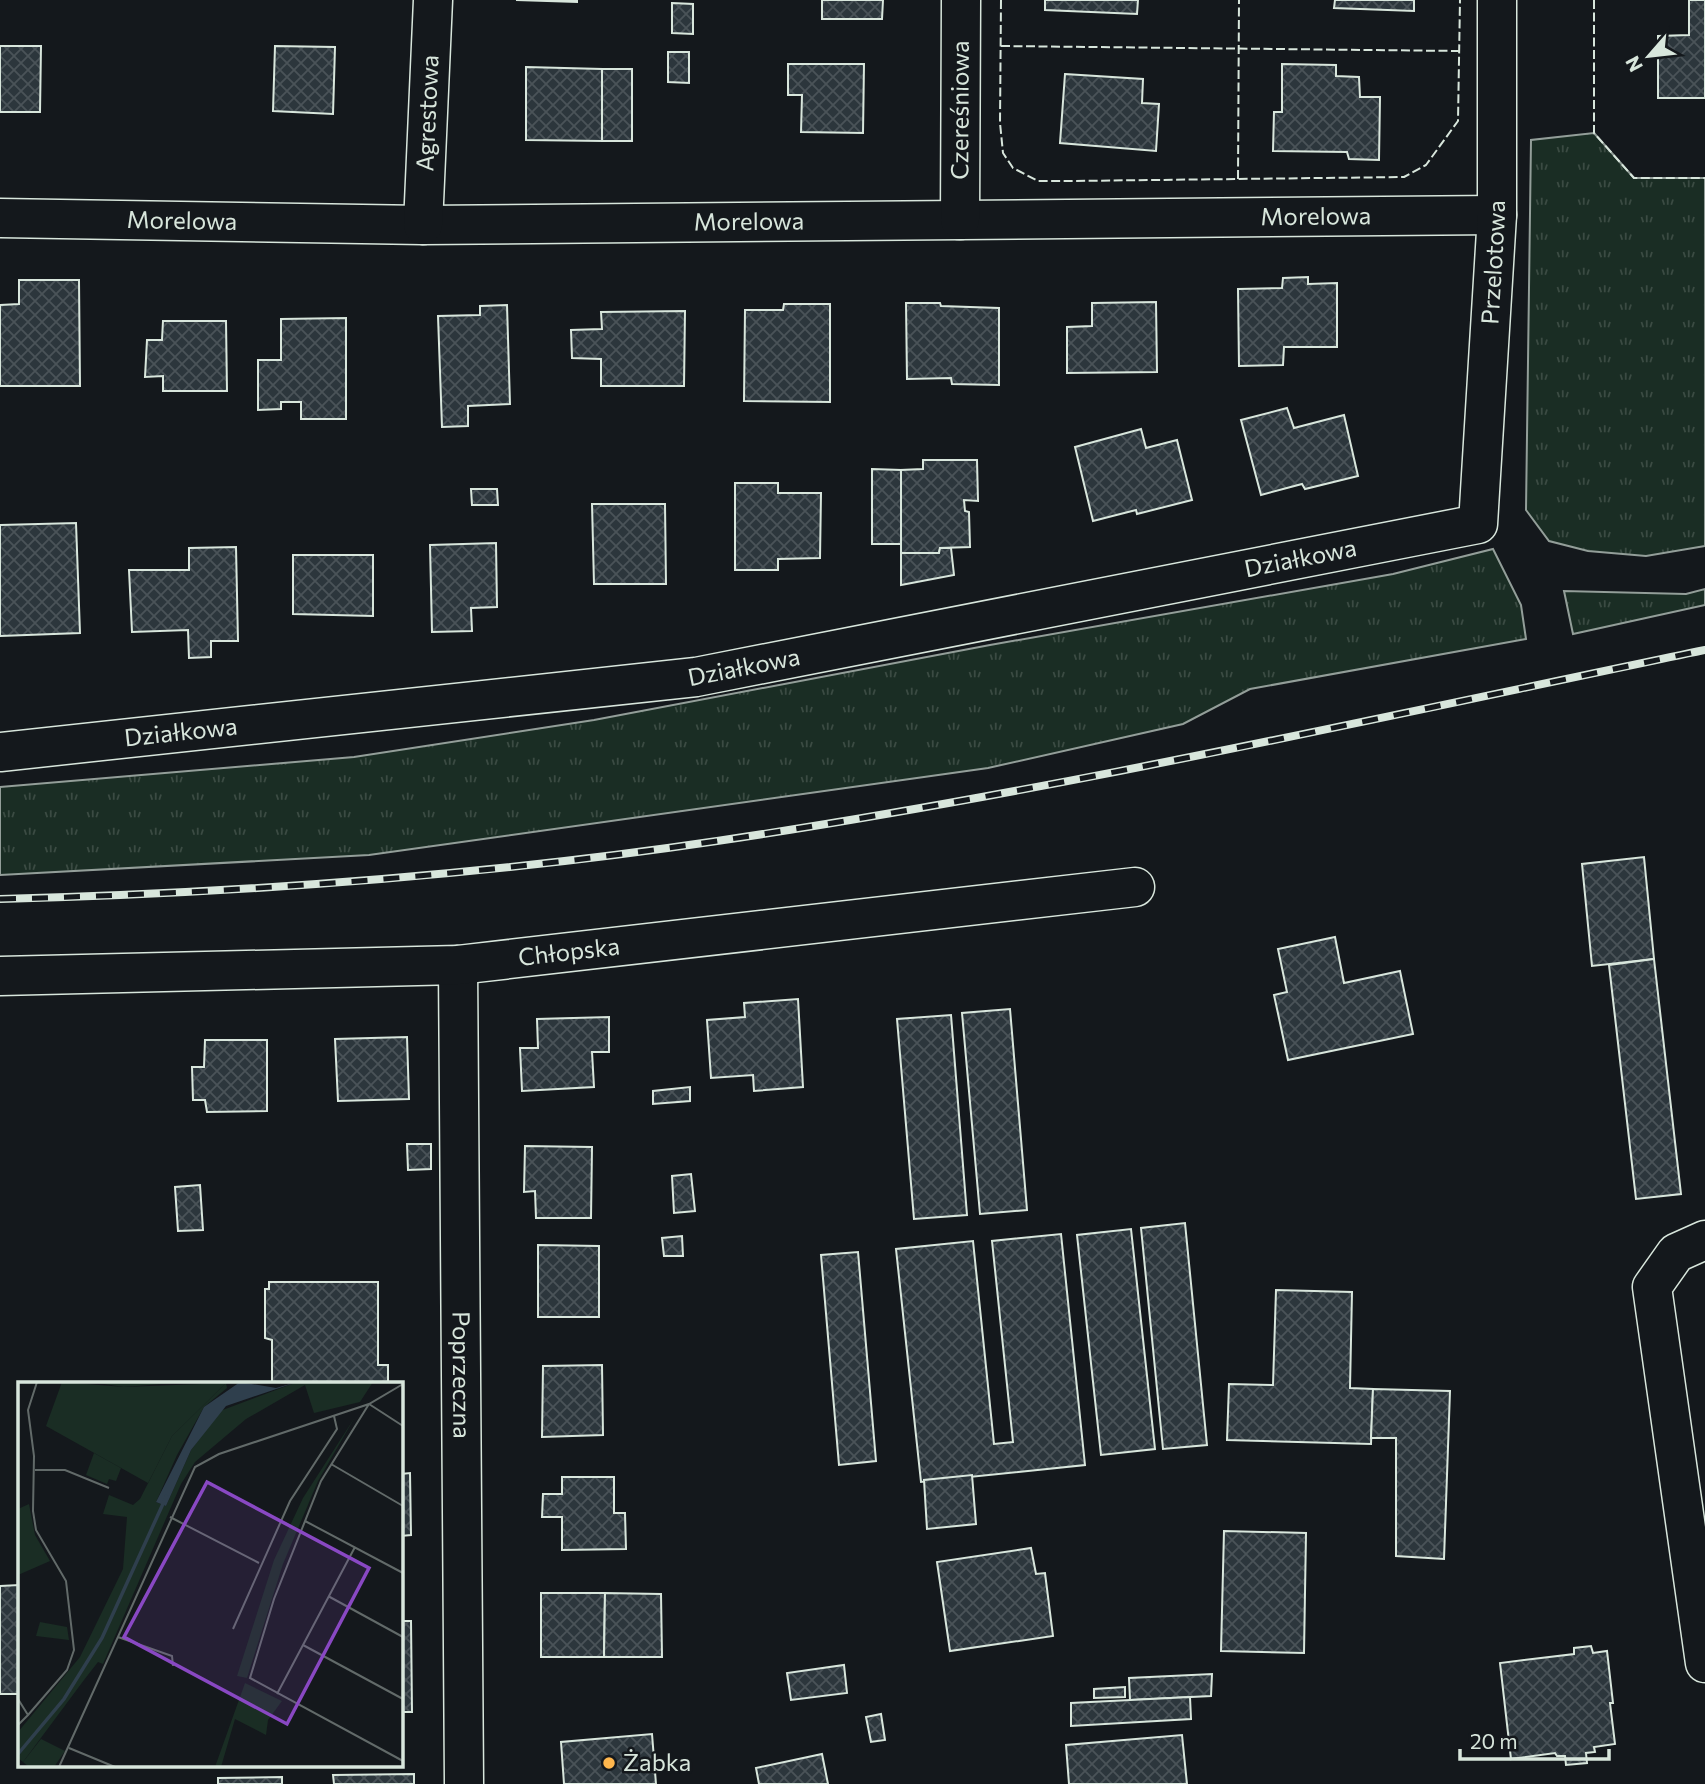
<svg xmlns="http://www.w3.org/2000/svg" width="1705" height="1784" viewBox="0 0 1705 1784" font-family="Commissioner,sans-serif">
	<style>
		.grass { fill: url(#grass-tufts); stroke: #939e99; stroke-width: 2 }
		.building { fill: url(#building-cross-hatch); stroke: #d8e6dc; stroke-width: 2 }
		.lines { fill: none; stroke-linecap: round; stroke-linejoin: round }
		.minor-casing { stroke: #d8e6dc; stroke-width: 41 }
		.minor { stroke: #14181c; stroke-width: 38 }
		.rail-casing { stroke: #d8e6dc; stroke-width: 8 }
		.rail { stroke: #14181c; stroke-width: 5; stroke-dasharray: 16; stroke-linecap: butt }
		.fence { stroke: #d8e6dc; stroke-width: 2; stroke-dasharray: 9 3.5; stroke-linecap: butt }
		.poi-dot { fill: #ffb74d; stroke: #14181c; stroke-width: 2.5 }
		.labels { text-anchor: middle; stroke-width: 5; stroke-linejoin: round; paint-order: stroke }
		.street-label { font-size: 24px; fill: #d8e6dc; stroke: #14181c }
		.poi-label { font-size: 24px; fill: #d8e6dc; stroke: #14181c; text-anchor: start }
		.inset-river { fill: none; stroke: #2f3f4d; stroke-width: 3.5 }
		.inset-road { fill: none; stroke: #626a69; stroke-width: 2 }
		.view { fill: #8948c3; fill-opacity: 0.15; stroke: #8948c3; stroke-width: 3.5 }
		.inset-edge { fill: none; stroke: #d8e6dc; stroke-width: 3.5 }
	</style>
	<defs>
		<pattern id="grass-tufts" width="24" height="20" patternUnits="userSpaceOnUse" patternTransform="scale(1.75)"><rect width="24" height="20" fill="#1a2d24"/><path d="M3 7l-1-3M5 7V3M7 7l1-3M15 17l-1-3M17 17v-4M19 17l1-3" fill="none" stroke="#3b4b43"/></pattern>
		<pattern id="building-cross-hatch" width="8" height="8" patternUnits="userSpaceOnUse" patternTransform="scale(1.75)"><rect width="8" height="8" fill="#2c363c"/><path d="M0 0l8 8M0 8l8-8" fill="none" stroke="#4a5358"/></pattern>
	</defs>
	<rect width="100%" height="100%" fill="#14181c"/>
	<g class="grass">
		<path d="M1594 133 1634 178H1705V546L1646 556 1588 551 1549 541 1526 510 1531 140Z"/>
		<path d="M1493 549 1521 605 1526 639 1250 689 1183 724 988 768 369 855 0 875V787L354 757 594 720 990 645 1393 574Z"/>
		<path d="M1705 589V605L1573 634 1564 591 1686 594Z"/>
	</g>
	<g class="building">
		<path d="M516 0H577V2Z"/>
		<path d="M822 0H883L882 19H822Z"/>
		<path d="M1045 0H1138L1137 14 1045 10Z"/>
		<path d="M1335 0H1414V11L1334 8Z"/>
		<path d="M1689 0H1705V98H1658V36L1689 35Z"/>
		<path d="M672 3 693 4V34L672 33Z"/>
		<path d="M0 46H41L40 112H0Z"/>
		<path d="M275 46 335 47 333 114 273 111Z"/>
		<path d="M668 52H689V83L668 82Z"/>
		<path d="M788 64H864L863 133 801 132 802 95H788Z"/>
		<path d="M1282 64 1336 65V76L1359 77 1360 97H1380L1379 160 1349 159 1347 152 1273 151 1274 112H1282Z"/>
		<path d="M526 67 602 69V141L526 140Z"/>
		<rect x="602" y="69" width="30" height="72"/>
		<path d="M1065 74 1143 79 1142 103 1159 104 1156 151 1060 143Z"/>
		<path d="M1308 277V284L1337 283V347H1284L1283 365 1239 366 1238 289 1282 288 1283 278Z"/>
		<path d="M19 280H79L80 386H0V305L19 304Z"/>
		<path d="M1156 302 1157 372 1067 373V327L1092 326V303Z"/>
		<path d="M906 303H940L941 306 999 308V385L952 384 951 378 907 379Z"/>
		<path d="M784 304H830V402L744 401 745 310H783Z"/>
		<path d="M507 305 510 404 468 406V426L442 427 438 316 480 315V306Z"/>
		<path d="M685 311 684 386H601V359L572 358 571 330 602 329 601 312Z"/>
		<path d="M346 318V419H301V402H281V409L258 410V360H281V319Z"/>
		<path d="M163 321H226L227 391H163V376L145 377 147 340H162Z"/>
		<path d="M1287 408 1294 428 1344 415 1358 476 1305 489 1302 484 1261 495 1241 420Z"/>
		<path d="M1141 429 1146 448 1177 440 1192 500 1137 514 1136 510 1093 521 1075 447Z"/>
		<path d="M923 460H977L978 501 964 500 965 511 969 512 970 547 940 548 939 553H901V470L923 469Z"/>
		<path d="M872 469 901 470V544H872Z"/>
		<path d="M735 483H778V493H821L820 558 778 559V570H735Z"/>
		<path d="M471 489H497L498 505H472Z"/>
		<path d="M592 504H665L666 584H594Z"/>
		<path d="M76 523 80 633 0 636V525Z"/>
		<path d="M496 543 497 607 471 608 472 631 432 632 430 545Z"/>
		<path d="M236 547 238 641H211V657L189 658 188 630 132 632 129 570H189V548Z"/>
		<path d="M940 548H951L954 575 901 585V553H939Z"/>
		<path d="M293 555H373V616L293 614Z"/>
		<path d="M1644 857 1654 959 1592 966 1582 864Z"/>
		<path d="M1335 937 1344 983 1400 971 1413 1034 1288 1060 1274 995 1287 992 1278 949Z"/>
		<path d="M1654 959 1681 1194 1636 1199 1609 965Z"/>
		<path d="M798 999 803 1087 754 1091 753 1075 711 1078 707 1020 745 1017 744 1003Z"/>
		<path d="M1010 1009 1027 1210 980 1214 962 1013Z"/>
		<path d="M951 1015 967 1215 914 1219 897 1019Z"/>
		<path d="M609 1017V1052H592L594 1087 522 1091 520 1048H538L537 1019Z"/>
		<path d="M407 1037 409 1099 338 1101 335 1039Z"/>
		<path d="M205 1040H267V1111L207 1112 205 1100H193L192 1067H204Z"/>
		<path d="M690 1087V1101L653 1104V1091Z"/>
		<path d="M407 1144H431V1169L408 1170Z"/>
		<path d="M525 1146 592 1147 591 1218H536L535 1191 524 1192Z"/>
		<path d="M691 1174 695 1211 674 1213 672 1176Z"/>
		<path d="M200 1185 203 1230 178 1231 175 1187Z"/>
		<path d="M1185 1223 1207 1445 1163 1449 1141 1228Z"/>
		<path d="M1131 1229 1155 1449 1101 1455 1077 1235Z"/>
		<path d="M1061 1234 1085 1465 921 1482 896 1249 973 1241 994 1444 1013 1442 992 1241Z"/>
		<path d="M682 1236 683 1256H664L662 1238Z"/>
		<path d="M538 1245 599 1246V1317H538Z"/>
		<path d="M858 1252 876 1461 839 1465 821 1255Z"/>
		<path d="M269 1282H378V1365H388V1383H272V1340L265 1338V1289H269Z"/>
		<path d="M1276 1290 1352 1292 1350 1388 1373 1389 1371 1444 1227 1440 1229 1384 1273 1385Z"/>
		<path d="M602 1365 603 1435 542 1437 543 1366Z"/>
		<path d="M1373 1389 1450 1391 1444 1559 1396 1556V1438H1371Z"/>
		<path d="M410 1473 411 1535 401 1536V1474Z"/>
		<path d="M972 1475 976 1524 927 1529 924 1480Z"/>
		<path d="M562 1477H614V1513H625L626 1549 562 1550V1517H542L543 1494H562Z"/>
		<path d="M1224 1531 1306 1533 1304 1653 1221 1651Z"/>
		<path d="M1031 1548 1036 1574 1045 1573 1053 1636 950 1651 937 1562Z"/>
		<path d="M19 1585V1694H0V1586Z"/>
		<path d="M541 1593H605L604 1657H541Z"/>
		<path d="M605 1593 661 1594 662 1657H604Z"/>
		<path d="M401 1621H411L412 1712H401Z"/>
		<path d="M1591 1646 1593 1653 1607 1651 1613 1703H1610L1615 1744 1594 1747 1595 1752 1586 1753 1587 1763 1566 1765 1565 1756H1557L1555 1753 1511 1759 1500 1663 1574 1654V1648Z"/>
		<path d="M844 1665 847 1693 791 1700 787 1673Z"/>
		<path d="M1212 1674 1211 1696 1130 1700 1129 1678Z"/>
		<path d="M1125 1687V1697L1094 1698V1689Z"/>
		<path d="M1190 1697 1191 1719 1071 1726V1703Z"/>
		<path d="M881 1714 885 1740 871 1742 866 1717Z"/>
		<path d="M652 1734 656 1784H564L561 1742Z"/>
		<path d="M1182 1735 1187 1784H1069L1066 1745Z"/>
		<path d="M822 1754 828 1784H759L756 1768Z"/>
		<path d="M414 1774V1784H334L333 1775Z"/>
		<path d="M282 1777V1784H218V1778Z"/>
	</g>
	<g class="lines">
		<defs>
			<g id="minor">
				<path id="s1" d="M0 218 423 225 1497 215"/>
				<path id="s2" d="M960 220 961 0"/>
				<path id="s3" d="M423 225 433 0"/>
				<path id="s4" d="M0 752 696 677 1478 524 1497 215V0"/>
				<path id="s5" d="M458 965 464 1784"/>
				<path id="s6" d="M0 976 458 965 1135 887"/>
				<path d="M1705 1240 1676 1253 1652 1287 1705 1663"/>
			</g>
		</defs>
		<use href="#minor" class="minor-casing"/>
		<use href="#minor" class="minor"/>
		<defs>
			<path id="rail" d="M0 899C240 893 480 876 717 841 1049 792 1377 718 1705 650"/>
		</defs>
		<use href="#rail" class="rail-casing"/>
		<use href="#rail" class="rail"/>
		<g class="fence">
			<path d="M1001 0 1000 123 1003 153 1013 168 1038 181H1070L1404 177 1426 165 1458 121 1460 0"/>
			<path d="M1594 0V133L1634 178H1705"/>
			<path d="M1001 46 1460 51"/>
			<path d="M1238 179 1239 0"/>
		</g>
	</g>
	<circle class="poi-dot" cx="609" cy="1763" r="7"/>
	<g class="labels">
		<g class="street-label">
			<text dy="8" stroke="none"><textPath href="#s2" startOffset="110">Czereśniowa</textPath></text>
			<text dy="8" stroke="none"><textPath href="#s3" startOffset="112">Agrestowa</textPath></text>
			<text dy="8" stroke="none"><textPath href="#s1" startOffset="1316">Morelowa</textPath></text>
			<text dy="8" stroke="none"><textPath href="#s1" startOffset="182">Morelowa</textPath></text>
			<text dy="8" stroke="none"><textPath href="#s1" startOffset="749">Morelowa</textPath></text>
			<text dy="8" stroke="none"><textPath href="#s4" startOffset="1759">Przelotowa</textPath></text>
			<text dy="8" stroke="none"><textPath href="#s4" startOffset="1316">Działkowa</textPath></text>
			<text dy="8" stroke="none"><textPath href="#s4" startOffset="749">Działkowa</textPath></text>
			<text dy="8" stroke="none"><textPath href="#s4" startOffset="182">Działkowa</textPath></text>
			<text dy="8" stroke="none"><textPath href="#s6" startOffset="570">Chłopska</textPath></text>
			<text dy="8" stroke="none"><textPath href="#s5" startOffset="410">Poprzeczna</textPath></text>
		</g>
		<g class="poi-label">
			<text x="623" y="1771">Żabka</text>
		</g>
	</g>
	<g transform="translate(18 1382)">
		<rect width="385" height="385" fill="#14181c"/>
		<path d="M73 0H168L106 5ZM279 0H355L342 20 296 31 287 3 228 37 177 80 163 102 85 282 80 280 66 298 5 380 0 376V350L62 275 105 187 109 135 85 132 91 113 115 123 122 117 154 54 208 1 209 6 186 25 159 73 138 120 148 124 173 68 202 29ZM337 35 300 99 265 182 229 296 219 294 256 178 285 116ZM76 71 103 86 98 99 91 97 89 102 68 93ZM11 122 17 153 32 179 0 193V127ZM22 240 49 245 51 258 18 254ZM227 301 264 319 250 338 248 353 217 337 203 385H197Z" fill="#1a2d24"/>
		<path d="M23 357 47 369 36 385H11L5 380Z" fill="#1a2d24"/>
		<path d="M44 0 106 5 208 1 154 54 130 101 28 44Z" fill="#1a2d24"/>
		<path d="M222 0 258 6 279 0 208 24 173 68 148 124 138 120 186 25Z" fill="#2f3f4d"/>
		<path class="inset-river" d="M0 372 46 317 84 256 149 113"/>
		<path class="inset-road" d="M351 22 303 99 256 217 232 296 385 379M351 22 385 44M313 82 385 124M17 88H47L91 106M152 135 241 181M287 139 385 191M310 214 385 255M215 247 272 119 319 47 316 34M100 255 154 274 155 284M285 263 385 317M259 312 337 165M0 317 10 333 0 343M10 333 49 288 56 268 48 199 18 148 15 129 16 74 10 28 19 0M51 366 97 385M41 385 177 85 201 72 351 22 385 2"/>
		<path class="view" d="M189 100 351 186 269 342 106 255Z"/>
		<rect width="385" height="385" class="inset-edge"/>
	</g>
	<g transform="translate(1649 56) rotate(242)" stroke="#14181c" stroke-width="5" paint-order="stroke">
	<path d="M0-5L12 26L0 18L-12 26Z" fill="#d8e6dc"/>
	<text y="-10" font-size="19" font-weight="bold" text-anchor="middle" fill="#d8e6dc">N</text>
	</g>
	<path d="M1460 1749v10h149v-10" fill="none" stroke="#d8e6dc" stroke-width="3.5"/>
	<text x="1470" y="1749" font-size="21" fill="#d8e6dc" stroke="#14181c" stroke-width="5" paint-order="stroke">20 m</text>
</svg>
